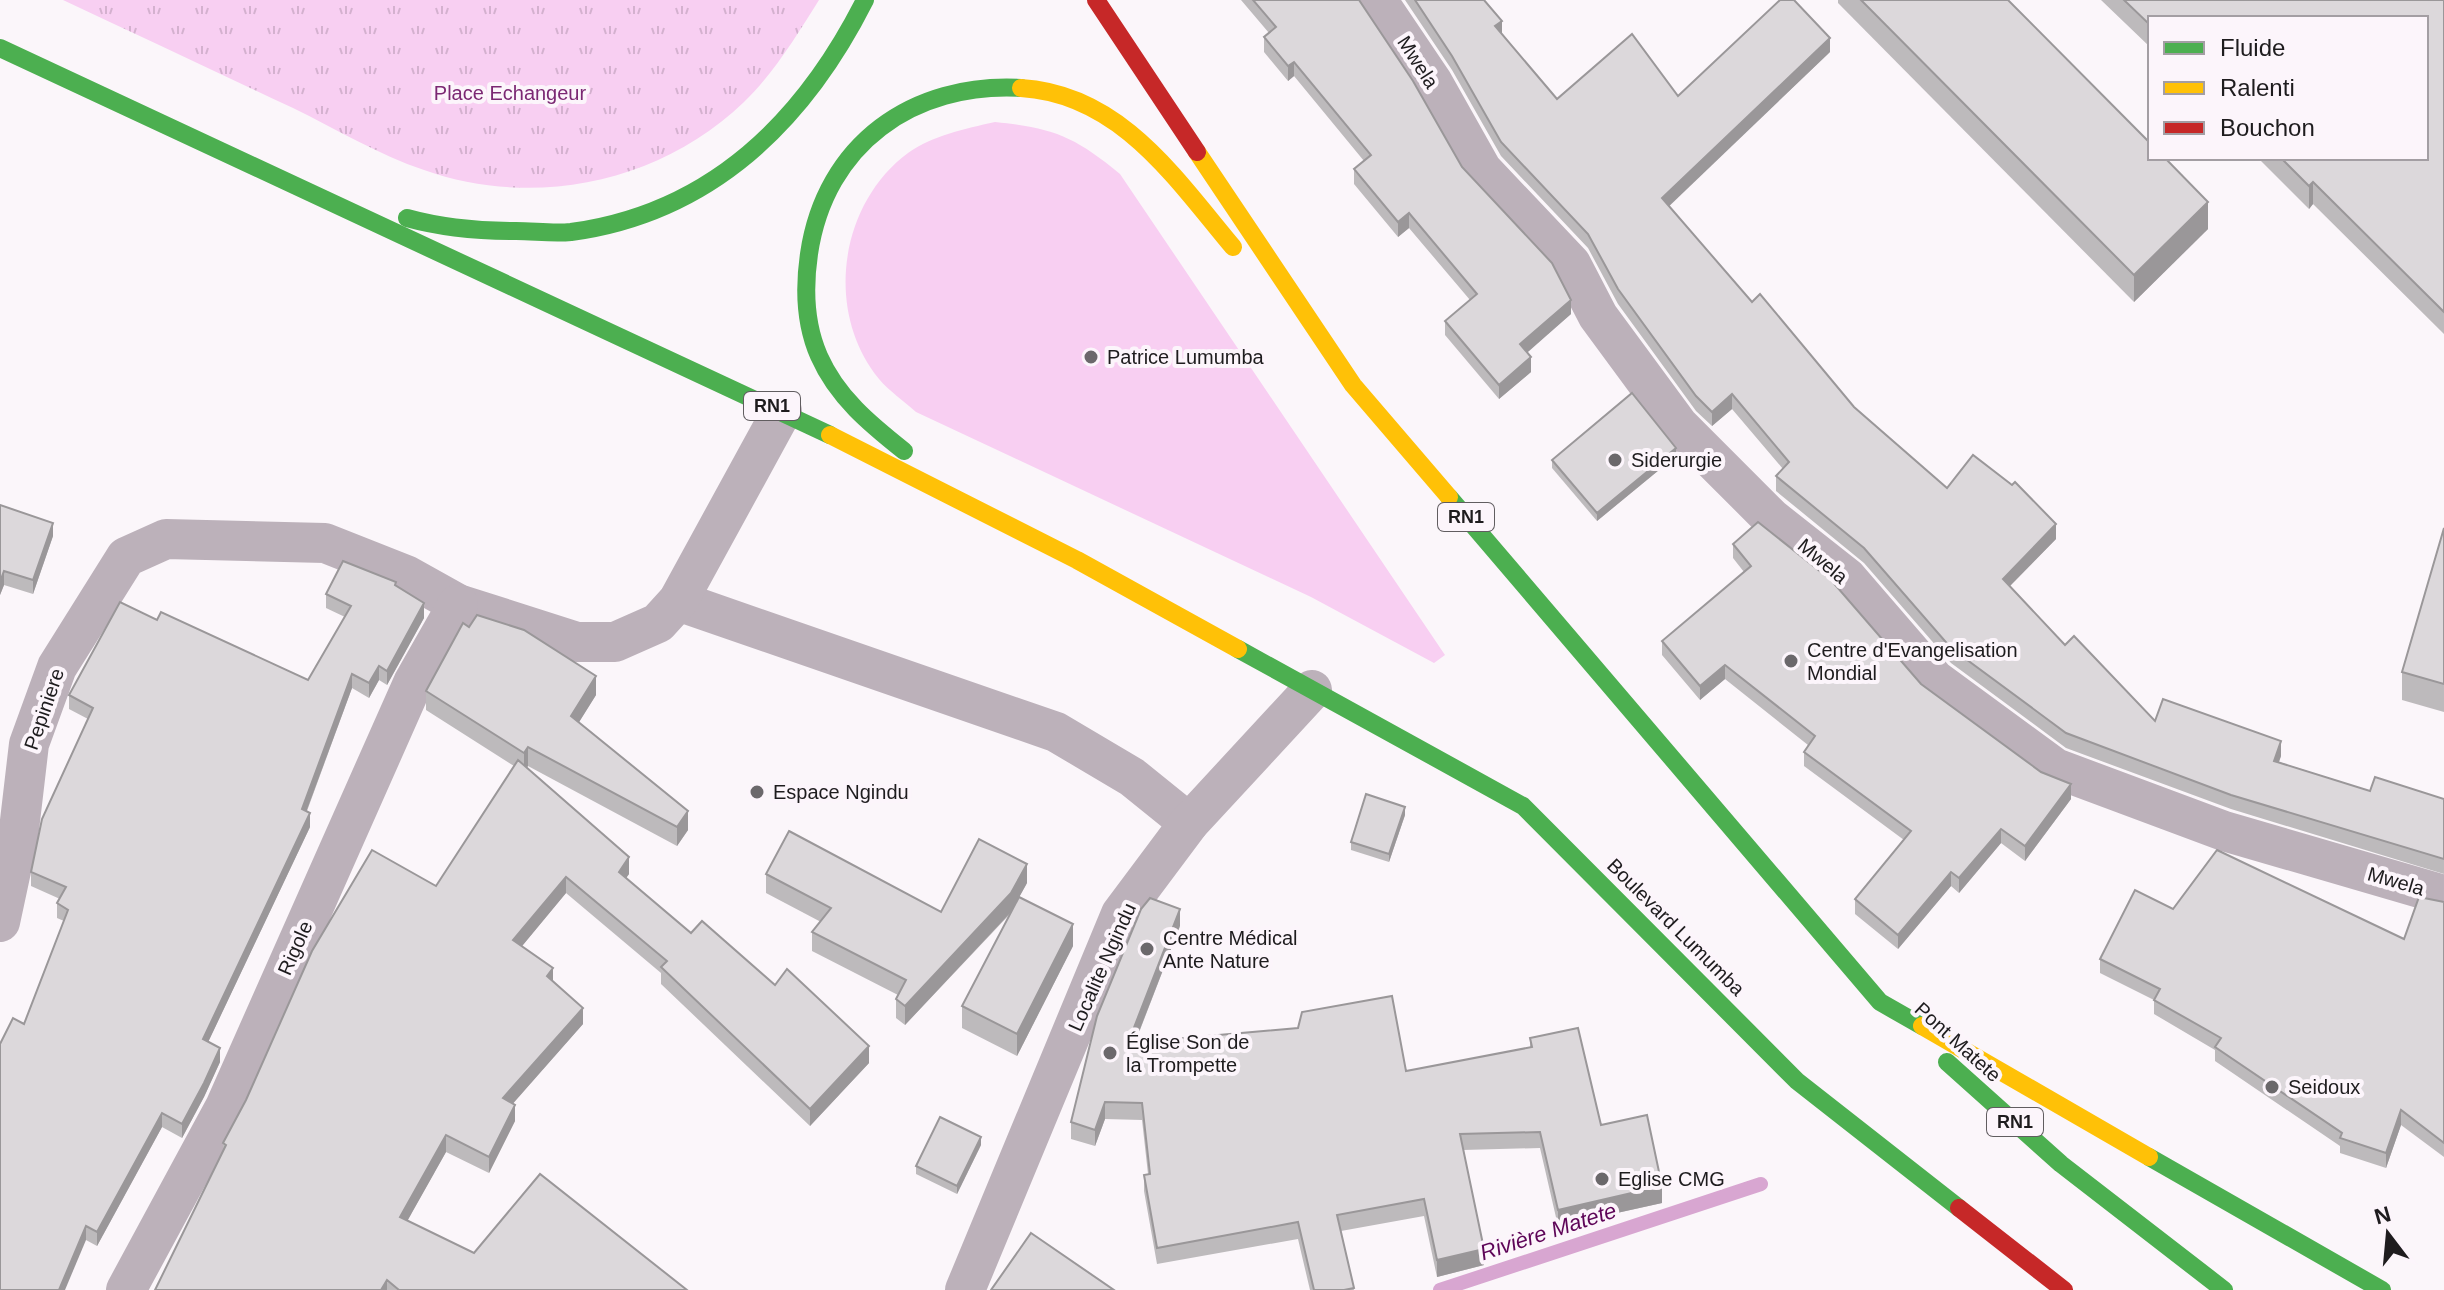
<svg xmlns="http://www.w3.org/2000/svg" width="2444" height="1290" viewBox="0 0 2444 1290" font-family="Arial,sans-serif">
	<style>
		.grass { fill: #f8cff2 }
		.park { fill: url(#park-tufts) }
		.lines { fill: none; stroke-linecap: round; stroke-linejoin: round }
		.stream { stroke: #d8a6d1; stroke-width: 14 }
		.street { stroke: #bcb1ba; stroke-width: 40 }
		.fast { stroke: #4caf50; stroke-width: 18 }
		.slow { stroke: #ffc107; stroke-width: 18 }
		.jam { stroke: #c62828; stroke-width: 18 }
		.wall { fill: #bdbabc }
		.shaded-wall { fill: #9a9799 }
		.building { fill: #dcd8db; stroke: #9a9799; stroke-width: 2 }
		.poi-dot { fill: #6b686b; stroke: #fcf5fb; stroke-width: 3 }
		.labels { text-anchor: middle; stroke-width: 8; stroke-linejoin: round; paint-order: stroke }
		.shield { fill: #fcf5fb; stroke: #615d60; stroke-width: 2 }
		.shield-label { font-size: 18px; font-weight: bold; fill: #1e1c1e }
		.street-label { font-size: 20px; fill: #1e1c1e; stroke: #fcf5fb }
		.park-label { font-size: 20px; fill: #7b2873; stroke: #fcf5fb }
		.poi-label { font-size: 20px; fill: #1e1c1e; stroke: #fcf5fb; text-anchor: start }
		.water-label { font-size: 22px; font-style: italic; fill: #5e0558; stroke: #fcf5fb }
	</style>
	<defs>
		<pattern id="park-tufts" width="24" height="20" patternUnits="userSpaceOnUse" patternTransform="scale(2)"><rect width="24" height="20" fill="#f8cff2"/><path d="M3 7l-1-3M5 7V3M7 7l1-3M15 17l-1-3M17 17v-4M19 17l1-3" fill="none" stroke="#d4b1cf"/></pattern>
	</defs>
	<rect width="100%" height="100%" fill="#fbf6fa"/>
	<path class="grass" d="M995 122C1053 128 1074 136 1120 174L1445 655 1434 663 1311 597 916 412C904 401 889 391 879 379 824 312 839 204 908 153 934 135 964 129 995 122Z"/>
	<path class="park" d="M63 0H819C797 35 774 73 744 102 660 183 534 209 424 170 379 155 336 129 293 108 216 72 140 36 63 0Z"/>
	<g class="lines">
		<path class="stream" d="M1440 1290 1761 1184"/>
		<g class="street">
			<path d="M1377 0 1433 83 1482 170 1571 264 1598 316 1679 426 1771 518 1847 578 1935 680 2055 768 2224 831 2444 895"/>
			<path d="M678 601 1056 732 1132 777 1189 823"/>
			<path d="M0 922 18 838 29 744 57 667 126 557 166 539 325 543 406 575 458 604 577 642H615L658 623 678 601 782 411"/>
			<path d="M126 1290 225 1107 413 683 458 604"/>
			<path d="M965 1290 1121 914 1189 823 1312 690"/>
		</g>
		<g class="fast">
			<path d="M0 48 830 435"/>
			<path d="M407 218C443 228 479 231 516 231 534 231 553 234 571 232 711 213 804 121 865 0"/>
			<path d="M904 451C870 424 837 397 819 356 805 324 804 288 809 254 825 144 913 82 1021 88"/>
			<path d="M1449 497 1880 1002 1922 1026"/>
			<path d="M1238 649 1523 806 1797 1081 1959 1208"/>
			<path d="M1947 1062 2061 1164 2224 1290"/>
			<path d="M2149 1157 2382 1290"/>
		</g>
		<g class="slow">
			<path d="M1021 88C1120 94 1175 178 1233 247"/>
			<path d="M1197 152 1353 385 1449 497"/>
			<path d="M830 435 1077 560 1238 649"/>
			<path d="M1922 1026 2149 1157"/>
		</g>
		<g class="jam">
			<path d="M1096 0 1197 152"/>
			<path d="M1959 1208 2064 1290"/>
		</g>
	</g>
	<g class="wall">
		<path d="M1241 0H1359L1462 167 1571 314 1527 352 1531 372 1499 399 1445 335V321L1470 300 1409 228 1398 237 1354 184V169L1364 161 1294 76 1288 81 1264 52V37L1269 33Z"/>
		<path d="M1405 0H1484L1502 34 1557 99 1678 96 1830 52 1668 206 1752 302 1854 407 1947 488 2056 539 2010 586 2065 645 2155 721 2281 756 2279 762 2370 791 2444 799V874L2231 809 2066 748 1951 663 1864 563 1776 491V476L1783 469 1732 409 1712 426 1696 411 1618 304 1588 248 1501 156 1452 70Z"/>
		<path d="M1838 0H2008L2208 229 2134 302 1838 3Z"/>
		<path d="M2101 0H2444V334L2313 204 2309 209 2258 158H2426L2150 18V47Z"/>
		<path d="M1676 456 1597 521 1552 468V460Z"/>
		<path d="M0 505 53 536 33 594 4 585 0 595Z"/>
		<path d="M2444 528V712L2402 700V672Z"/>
		<path d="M1733 544 1921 684 2071 799 2025 861 2001 843 1959 893 1951 886 1898 949 1855 914V899L1904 840 1804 766V752L1808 745 1725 679 1700 700 1662 655V641L1744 572 1733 558Z"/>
		<path d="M396 586 424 618 387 685 379 680 369 698 352 688 307 811 310 827 208 1042 220 1062 204 1097 182 1138 162 1127 97 1246 86 1240 24 1024 64 921 57 918V903L60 899 31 886V872L88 719 69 709V695L157 620 308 680 345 617 326 608V594Z"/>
		<path d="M426 691 596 695 579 722 688 830 677 846 528 766 527 767 629 874 626 878 691 933 775 985 869 1063 810 1126 661 984V973L566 893 522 946 553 981 583 1024 513 1103 515 1121 489 1173 446 1152 407 1221 474 1253 687 1290H155L223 1151V1143L436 886 514 766 426 710Z"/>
		<path d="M1405 815 1389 862 1351 850V842Z"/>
		<path d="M766 874 941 912 1027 883 1019 897 1073 946 1017 1056 962 1028V1006L1010 914 905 1025 896 1018V999L898 995 812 951V932L821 922 766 893Z"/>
		<path d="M2444 902V1157L2401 1125 2386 1168 2340 1153V1146L2215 1061V1050L2154 1014V1000L2100 973V959L2173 909 2404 939Z"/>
		<path d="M1180 926 1135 1043 1406 1071 1530 1048V1038L1662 1203 1558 1226 1540 1148 1463 1150 1484 1265 1437 1277 1424 1216 1341 1231 1354 1290H1310L1298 1239 1157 1264 1144 1191V1175L1148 1174 1142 1120 1105 1119 1095 1146 1071 1139V1122Z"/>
		<path d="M981 1145 957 1194 916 1174V1166Z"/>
	</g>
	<g class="shaded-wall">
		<path d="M1502 21V36L1495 26Z"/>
		<path d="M1830 38V52L1662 213V198Z"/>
		<path d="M1294 62V76L1288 81V66Z"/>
		<path d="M2313 182V204L2309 209V186Z"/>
		<path d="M2208 202V229L2134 302V275Z"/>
		<path d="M1409 213V228L1398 237V222Z"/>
		<path d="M1571 300V314L1520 359V344Z"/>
		<path d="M1531 357V372L1499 399V385Z"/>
		<path d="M1732 394V409L1712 426V412Z"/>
		<path d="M1676 448V456L1597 521V513Z"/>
		<path d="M53 523V536L33 594V580Z"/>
		<path d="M2056 524V539L2003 593V579Z"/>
		<path d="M4 571V585L0 595V582Z"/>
		<path d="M424 603V618L387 685V671Z"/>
		<path d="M1725 665V679L1700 700V686Z"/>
		<path d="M379 666V680L369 698V683Z"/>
		<path d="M352 674V688L302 823V809Z"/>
		<path d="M596 676V695L571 735V716Z"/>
		<path d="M2281 741V756L2274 775V761Z"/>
		<path d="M528 747V766L524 772V753Z"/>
		<path d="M2071 784V799L2025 861V846Z"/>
		<path d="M1405 807V815L1389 862V854Z"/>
		<path d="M688 811V830L677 846V827Z"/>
		<path d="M310 813V827L203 1053V1039Z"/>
		<path d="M2001 829V843L1959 893V878Z"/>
		<path d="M629 857V874L619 888V872Z"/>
		<path d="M1027 864V883L1011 912 905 1025V1006Z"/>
		<path d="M1951 872V886L1898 949V935Z"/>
		<path d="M566 877V893L513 957V940Z"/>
		<path d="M1180 909V926L1128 1060V1043Z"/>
		<path d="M1073 924V946L1017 1056V1034Z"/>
		<path d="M553 968V984L547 976Z"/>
		<path d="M583 1008V1024L503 1115V1098Z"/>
		<path d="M869 1046V1063L810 1126V1109Z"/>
		<path d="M220 1048V1062L204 1097 182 1138V1124Z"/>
		<path d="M1105 1102V1119L1095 1146V1130Z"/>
		<path d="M515 1105V1121L489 1173V1157Z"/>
		<path d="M2401 1110V1125L2386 1168V1153Z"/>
		<path d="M162 1113V1127L97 1246V1232Z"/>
		<path d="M446 1135V1152L400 1234V1217Z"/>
		<path d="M981 1137V1145L957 1194V1186Z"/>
		<path d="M1662 1186V1203L1558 1226V1210Z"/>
		<path d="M86 1226V1240L65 1290H59Z"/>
		<path d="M1484 1249V1265L1437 1277V1260Z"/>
		<path d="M387 1280V1290H381Z"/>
	</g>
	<g class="building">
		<path d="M1253 0H1359L1413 81 1462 167 1552 263 1571 300 1520 344 1531 357 1499 385 1445 321 1477 294 1409 213 1398 222 1354 169 1371 155 1294 62 1288 66 1264 37 1276 27Z"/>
		<path d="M1415 0H1484L1502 21 1495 26 1557 99 1632 34 1678 96 1780 0H1794L1830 38 1662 198 1752 302 1760 294 1854 407 1947 488 1973 455 2012 485 2015 482 2056 524 2003 579 2065 645 2074 636 2155 721 2163 699 2281 741 2274 761 2370 791 2375 777 2444 799V859L2231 795 2066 733 1951 648 1864 548 1776 476 1789 462 1732 394 1712 412 1696 396 1618 289 1588 234 1501 142 1452 56Z"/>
		<path d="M1861 0H2008L2150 143V158H2165L2208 202 2134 275Z"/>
		<path d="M2124 0H2444V312L2313 182 2309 186 2281 158H2426V18H2150V25Z"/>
		<path d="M1632 393 1676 448 1597 513 1552 460Z"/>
		<path d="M0 505 53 523 33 580 4 571 0 582Z"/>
		<path d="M1758 522 1831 580 1921 684 2041 772 2071 784 2025 846 2001 829 1959 878 1951 872 1898 935 1855 899 1911 831 1804 752 1815 736 1725 665 1700 686 1662 641 1751 566 1733 544Z"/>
		<path d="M2444 528V684L2402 672Z"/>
		<path d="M343 561 396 582 395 585 424 603 387 671 379 666 369 683 352 674 302 809 310 813 203 1039 220 1048 204 1083 182 1124 162 1113 97 1232 86 1226 59 1290H0V1044L13 1018 24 1024 68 910 57 903 66 887 31 872 42 819 93 708 69 695 120 602 157 620 161 612 308 680 351 606 326 594Z"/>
		<path d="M477 615 524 630 596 676 571 716 688 811 677 827 528 747 524 753 426 691 463 623 469 627Z"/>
		<path d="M518 760 629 857 619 872 691 933 702 921 775 985 787 969 869 1046 810 1109 661 967 667 961 566 877 513 940 553 968 547 976 583 1008 503 1098 515 1105 489 1157 446 1135 400 1217 474 1253 540 1174 687 1290H399L387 1280 381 1290H155L226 1145 223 1143 246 1100 312 951 372 850 436 886Z"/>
		<path d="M1366 794 1405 807 1389 854 1351 842Z"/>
		<path d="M789 831 941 912 979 839 1027 864 1011 893 905 1006 896 999 906 980 812 932 831 908 766 874Z"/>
		<path d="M2217 850 2404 939 2419 897 2444 902V1143L2401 1110 2386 1153 2340 1138 2342 1133 2215 1047 2221 1038 2154 1000 2160 989 2100 959 2135 890 2173 909Z"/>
		<path d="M1019 897 1073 924 1017 1034 962 1006Z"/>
		<path d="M1150 898 1180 909 1128 1043 1298 1028 1302 1012 1392 996 1406 1071 1532 1047 1530 1038 1578 1028 1601 1125 1647 1115 1662 1186 1558 1210 1540 1132 1460 1134 1484 1249 1437 1260 1424 1199 1337 1215 1354 1288 1344 1290H1314L1298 1222 1157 1248 1144 1175 1150 1174 1142 1103 1105 1102 1095 1130 1071 1122 1097 1016 1141 909Z"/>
		<path d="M940 1117 981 1137 957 1186 916 1166Z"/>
		<path d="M1031 1233 1114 1290H991Z"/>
	</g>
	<g class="poi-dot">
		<circle cx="1091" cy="357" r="8"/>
		<circle cx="1615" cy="460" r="8"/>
		<circle cx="1791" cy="661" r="8"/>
		<circle cx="757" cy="792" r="8"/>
		<circle cx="1147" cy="949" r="8"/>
		<circle cx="1110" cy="1053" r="8"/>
		<circle cx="2272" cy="1087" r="8"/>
		<circle cx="1602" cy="1179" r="8"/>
	</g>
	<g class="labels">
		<g class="shield">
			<rect x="744" y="392" width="56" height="28" rx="6"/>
			<rect x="1438" y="503" width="56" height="28" rx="6"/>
			<rect x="1987" y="1108" width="56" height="28" rx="6"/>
		</g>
		<g class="shield-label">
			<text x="772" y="412">RN1</text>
			<text x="1466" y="523">RN1</text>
			<text x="2015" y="1128">RN1</text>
		</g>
		<g class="street-label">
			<text transform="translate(1418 62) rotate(57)" y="7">Mwela</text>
			<text transform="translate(1823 561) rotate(40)" y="7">Mwela</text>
			<text transform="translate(44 709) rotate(-71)" y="7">Pepiniere</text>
			<text transform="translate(2396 881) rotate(16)" y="7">Mwela</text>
			<text transform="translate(1676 927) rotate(45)" y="7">Boulevard Lumumba</text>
			<text transform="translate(295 948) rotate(-66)" y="7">Rigole</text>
			<text transform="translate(1102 967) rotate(-66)" y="7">Localite Ngindu</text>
			<text transform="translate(1958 1042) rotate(42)" y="7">Pont Matete</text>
		</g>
		<g class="park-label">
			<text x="510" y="100">Place Echangeur</text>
		</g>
		<g class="poi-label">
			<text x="1107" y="364">Patrice Lumumba</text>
			<text x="1631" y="467">Siderurgie</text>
			<text x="1807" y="657">Centre d'Evangelisation<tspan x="1807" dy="23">Mondial</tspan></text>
			<text x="773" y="799">Espace Ngindu</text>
			<text x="1163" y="945">Centre Médical<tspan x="1163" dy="23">Ante Nature</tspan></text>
			<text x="1126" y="1049">Église Son de<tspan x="1126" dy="23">la Trompette</tspan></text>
			<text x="2288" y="1094">Seidoux</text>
			<text x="1618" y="1186">Eglise CMG</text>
		</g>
		<g class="water-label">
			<text transform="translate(1548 1231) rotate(-18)" y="8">Rivière Matete</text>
		</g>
	</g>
	<rect x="2148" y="16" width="280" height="144" fill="#fcf5fb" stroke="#a39ea3" stroke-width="2"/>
	<rect x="2164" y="42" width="40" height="12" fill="#4caf50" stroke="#a39ea3" stroke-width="2"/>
	<text x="2220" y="56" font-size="24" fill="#1e1c1e">Fluide</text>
	<rect x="2164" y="82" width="40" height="12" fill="#ffc107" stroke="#a39ea3" stroke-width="2"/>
	<text x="2220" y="96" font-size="24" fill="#1e1c1e">Ralenti</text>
	<rect x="2164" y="122" width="40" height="12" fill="#c62828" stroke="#a39ea3" stroke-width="2"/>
	<text x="2220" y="136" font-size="24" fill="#1e1c1e">Bouchon</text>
	<g transform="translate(2388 1234) rotate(344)" stroke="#fcf5fb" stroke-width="6" paint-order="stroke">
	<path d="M0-6L14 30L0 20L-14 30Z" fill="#1e1c1e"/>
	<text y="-12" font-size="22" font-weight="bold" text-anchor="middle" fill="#1e1c1e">N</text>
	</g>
</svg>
